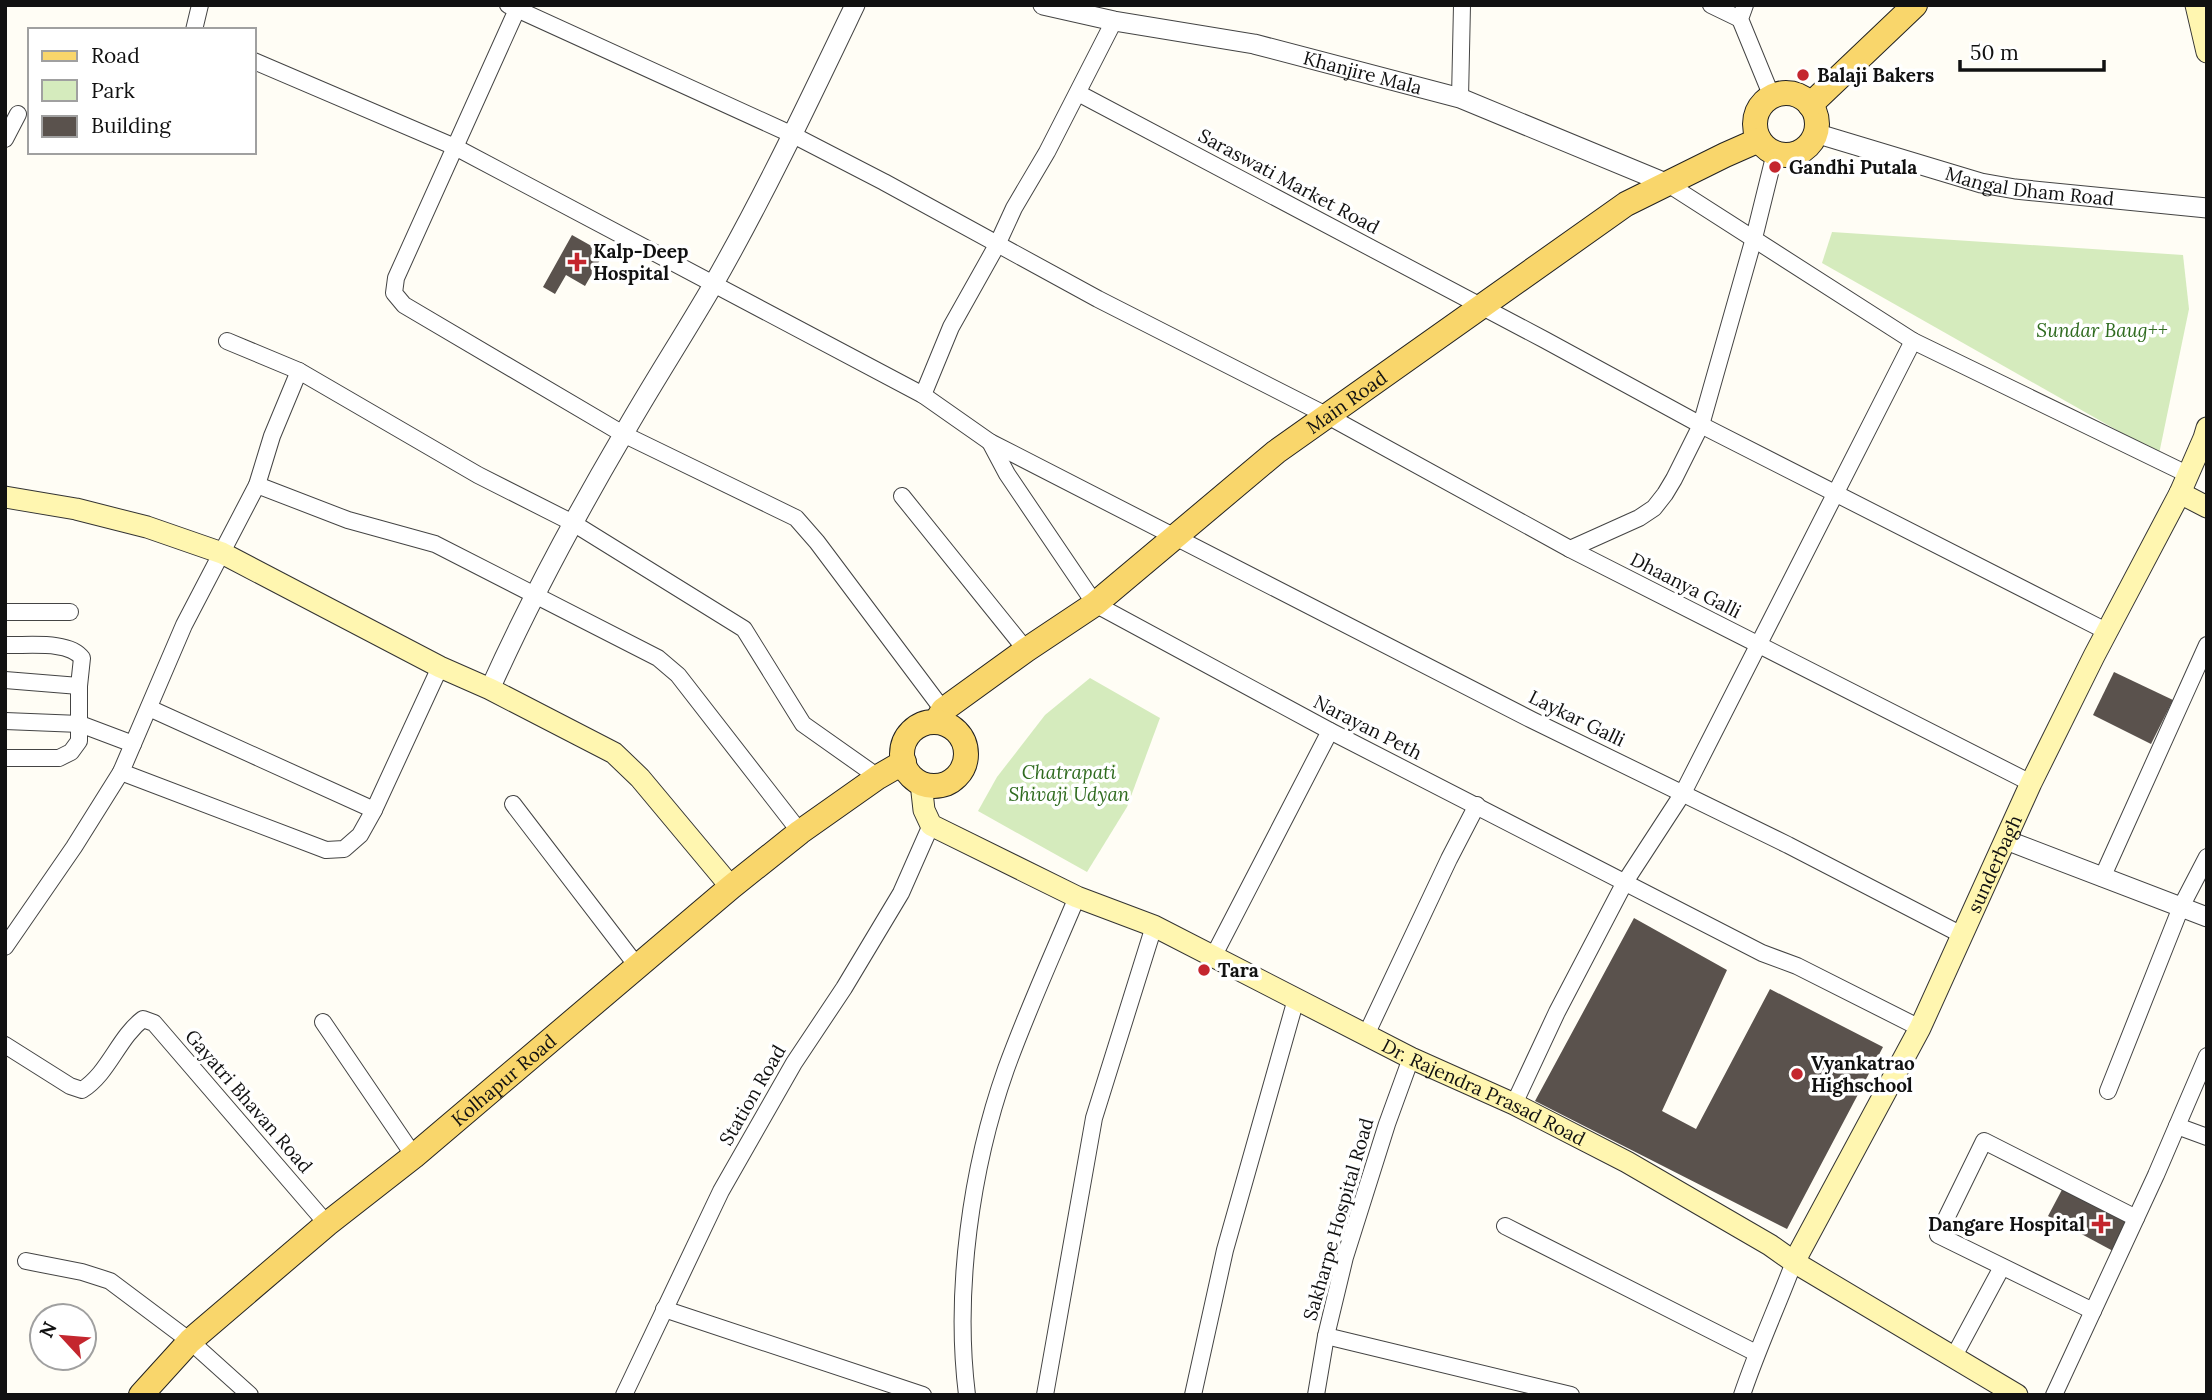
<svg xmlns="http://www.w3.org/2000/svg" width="2212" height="1400" viewBox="0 0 2212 1400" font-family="Lora,serif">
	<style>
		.green { fill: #d5ebbd }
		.building { fill: #5a524d }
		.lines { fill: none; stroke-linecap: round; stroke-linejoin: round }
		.minor-casing { stroke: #444; stroke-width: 18 }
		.tertiary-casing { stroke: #444; stroke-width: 21 }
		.secondary-casing { stroke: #333; stroke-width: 23 }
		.primary-casing { stroke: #222; stroke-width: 26 }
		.minor { stroke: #fff; stroke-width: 16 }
		.tertiary { stroke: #fff; stroke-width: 19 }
		.secondary { stroke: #fff6b0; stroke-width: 21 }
		.primary { stroke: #f9d66b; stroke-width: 24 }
		.poi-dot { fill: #c4262e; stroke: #fff; stroke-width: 2.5 }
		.labels { text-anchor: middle; stroke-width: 7; stroke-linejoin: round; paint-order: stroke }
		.street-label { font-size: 19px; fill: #111; stroke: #fff }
		.poi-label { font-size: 19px; font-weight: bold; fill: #111; stroke: #fff; text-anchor: start }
		.park-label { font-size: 19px; font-style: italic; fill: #2f6b1f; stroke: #fff }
	</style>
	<rect width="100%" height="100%" fill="#fffdf5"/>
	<g class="green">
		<path d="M1832 232 2183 255 2189 309 2159 454 1822 263Z"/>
		<path d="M1090 678 1160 718 1127 807 1087 872 978 811 997 777 1045 715Z"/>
	</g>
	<g class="building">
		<path d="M572 235 604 253 585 286 566 275 555 294 543 287Z"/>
		<path d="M2114 672 2173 700 2151 744 2093 715Z"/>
		<path d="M1634 918 1727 970 1662 1111 1696 1129 1770 989 1883 1047 1787 1229 1535 1101Z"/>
		<path d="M2065 1184 2130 1219 2113 1251 2048 1216Z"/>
	</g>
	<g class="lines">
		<defs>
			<g id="minor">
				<path d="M508 5 793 135 884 182 1098 299 1326 415 1570 549 2031 783"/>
				<path d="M519 5 396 278 394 293 404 305 623 434 796 518 817 542 943 710"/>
				<path d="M1711 5 1740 19"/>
				<path d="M1745 5 1740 19 1772 97"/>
				<path d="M194 30 200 5"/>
				<path d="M254 61 455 147 923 395 990 442 1532 720 1788 845 1962 935"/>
				<path d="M1078 93 1545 340 1701 425 2106 631"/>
				<path d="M1460 98 1462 5"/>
				<path d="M5 139 18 114"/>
				<path d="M1668 184 1913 341 2189 475"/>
				<path d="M227 341 299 371"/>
				<path d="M923 395 951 327 997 245 1014 208 1047 152 1114 21"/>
				<path d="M990 442 1007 474 1095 604 1330 731 1762 953 1797 966 1920 1028"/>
				<path d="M257 485 348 520 435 544 658 658 678 675 800 832"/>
				<path d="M902 496 1026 650"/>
				<path d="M1570 549 1639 518 1654 508 1665 494 1674 479 1701 425 1754 238 1775 153"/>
				<path d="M5 612H70"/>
				<path d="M5 645C27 646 69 640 82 658L79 686V741L71 752 59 758H5"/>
				<path d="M5 680 79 686"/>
				<path d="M149 708 374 810"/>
				<path d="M5 721 80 724 133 744"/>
				<path d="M121 772 326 850 344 849 360 835 374 810 440 667"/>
				<path d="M513 804 637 966"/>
				<path d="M2102 878 2207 645"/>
				<path d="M5 947 74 847 121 772 184 625 257 485 272 436 299 371 478 475 573 523 744 629 803 724 878 777"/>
				<path d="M1213 957 1330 731"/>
				<path d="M323 1022 414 1156"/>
				<path d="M1366 1035 1449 859 1477 805"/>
				<path d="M5 1045 70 1086 82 1090C109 1073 118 1038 143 1019L154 1023 327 1224"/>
				<path d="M2108 1091 2181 907 2207 857"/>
				<path d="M1514 1104 1557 1012 1625 882 1683 793 1913 341"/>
				<path d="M2177 1126 2207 1137"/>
				<path d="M1505 1226 1756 1353"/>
				<path d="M26 1261 82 1272 110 1281 190 1341 250 1395"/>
				<path d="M664 1309 923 1395"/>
				<path d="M2093 1311 1938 1235 1984 1141 2136 1218"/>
				<path d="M1326 1336 1571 1395"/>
				<path d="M1953 1358 2002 1267"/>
				<path d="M624 1395 721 1191 794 1063 844 988 901 893 931 825"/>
				<path d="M967 1395C954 1291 971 1168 1006 1069 1027 1011 1053 954 1077 897"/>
				<path d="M1045 1395 1094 1118 1154 926"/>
				<path d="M1193 1395 1225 1250 1296 999"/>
				<path d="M1316 1395 1326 1336 1345 1257 1387 1124 1411 1058"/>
				<path d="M1742 1395C1757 1350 1777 1307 1794 1262"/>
				<path d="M2054 1395 2156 1175 2207 1056"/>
			</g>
			<g id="tertiary">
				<path id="s1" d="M1043 5 1114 21 1254 44 1460 98 1668 184"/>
				<path id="s2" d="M1815 133 1981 183 2015 189 2207 208"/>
				<path d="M490 689C529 602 575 517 623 435 652 384 684 335 713 285 765 194 810 99 855 5"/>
				<path d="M2006 840 2207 917"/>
			</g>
			<g id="secondary">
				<path d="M2196 5 2207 52"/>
				<path d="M2180 493 2204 438 2207 428"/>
				<path d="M5 497 76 509 147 527 222 553 440 667 490 689 614 753 640 778 731 887"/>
				<path id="s3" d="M921 783 924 810 931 825 1077 897 1154 926 1411 1058 1514 1104 1627 1162 1770 1245 1794 1262 2017 1395"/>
				<path id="s4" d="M1794 1262 1920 1028 2031 783 2094 656 2180 493 2207 507"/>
			</g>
			<g id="primary">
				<circle cx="1786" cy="124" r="31"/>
				<path d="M1810 105 1915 5"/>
				<path id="s5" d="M936 722 943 710 1026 650 1095 604 1276 452 1626 204 1725 155 1759 140"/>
				<circle cx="934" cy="754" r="32"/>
				<path id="s6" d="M141 1395 190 1341 327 1224 414 1156 731 887 800 832 878 777 904 762"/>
			</g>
		</defs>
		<use href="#minor" class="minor-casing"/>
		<use href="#tertiary" class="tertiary-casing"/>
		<use href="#secondary" class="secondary-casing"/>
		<use href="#primary" class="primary-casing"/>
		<use href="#minor" class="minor"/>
		<use href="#tertiary" class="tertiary"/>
		<use href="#secondary" class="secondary"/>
		<use href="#primary" class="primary"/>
	</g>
	<g class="poi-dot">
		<circle cx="1803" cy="75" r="7"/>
		<circle cx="1775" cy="167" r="7"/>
		<path d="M573.5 251.5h7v7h7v7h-7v7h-7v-7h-7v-7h7z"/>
		<circle cx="1204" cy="970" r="7"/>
		<circle cx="1797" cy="1074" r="7"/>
		<path d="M2097.5 1213.5h7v7h7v7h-7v7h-7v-7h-7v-7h7z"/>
	</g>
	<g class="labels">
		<g class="street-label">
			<text dy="7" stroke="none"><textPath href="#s1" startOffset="327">Khanjire Mala</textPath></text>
			<text transform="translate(1289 181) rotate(28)" y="7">Saraswati Market Road</text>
			<text dy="7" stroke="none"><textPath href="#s2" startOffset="222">Mangal Dham Road</textPath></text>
			<text dy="7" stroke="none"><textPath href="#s5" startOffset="522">Main Road</textPath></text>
			<text transform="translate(1686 585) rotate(27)" y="7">Dhaanya Galli</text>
			<text transform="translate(1577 718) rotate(26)" y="7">Laykar Galli</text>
			<text transform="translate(1368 727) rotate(27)" y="7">Narayan Peth</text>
			<text dy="7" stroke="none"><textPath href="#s4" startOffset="446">sunderbagh</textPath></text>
			<text dy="7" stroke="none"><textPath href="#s6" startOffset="481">Kolhapur Road</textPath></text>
			<text dy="7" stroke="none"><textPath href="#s3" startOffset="658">Dr. Rajendra Prasad Road</textPath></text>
			<text transform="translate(752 1095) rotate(-60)" y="7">Station Road</text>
			<text transform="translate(249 1101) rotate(49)" y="7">Gayatri Bhavan Road</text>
			<text transform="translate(1338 1219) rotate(-74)" y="7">Sakharpe Hospital Road</text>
		</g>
		<g class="poi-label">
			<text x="1817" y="82">Balaji Bakers</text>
			<text x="1789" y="174">Gandhi Putala</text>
			<text x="593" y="258">Kalp-Deep<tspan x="593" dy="22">Hospital</tspan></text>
			<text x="1218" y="977">Tara</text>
			<text x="1811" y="1070">Vyankatrao<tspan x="1811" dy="22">Highschool</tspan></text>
			<text x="2085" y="1231" text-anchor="end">Dangare Hospital</text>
		</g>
		<g class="park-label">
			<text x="2102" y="337">Sundar Baug++</text>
			<text x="1069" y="779">Chatrapati<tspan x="1069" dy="22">Shivaji Udyan</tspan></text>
		</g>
	</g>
	<rect width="2212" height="1400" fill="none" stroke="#111111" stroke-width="14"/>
	<rect x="28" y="28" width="228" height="126" fill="#ffffff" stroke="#a0a0a0" stroke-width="2"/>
	<rect x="42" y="51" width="35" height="10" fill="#f9d66b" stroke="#a0a0a0" stroke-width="2"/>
	<text x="91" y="63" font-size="21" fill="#111111">Road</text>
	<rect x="42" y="80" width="35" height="21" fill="#d5ebbd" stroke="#a0a0a0" stroke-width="2"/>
	<text x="91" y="98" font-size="21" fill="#111111">Park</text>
	<rect x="42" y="116" width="35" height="21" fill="#5a524d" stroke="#a0a0a0" stroke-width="2"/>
	<text x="91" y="133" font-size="21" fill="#111111">Building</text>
	<g transform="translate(63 1337) rotate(296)"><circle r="33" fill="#ffffff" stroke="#a0a0a0" stroke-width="2"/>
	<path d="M0-5L12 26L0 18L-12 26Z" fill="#c4262e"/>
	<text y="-10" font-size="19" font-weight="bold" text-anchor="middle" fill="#111111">N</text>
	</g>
	<path d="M1960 60v10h144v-10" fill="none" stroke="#111111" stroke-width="3.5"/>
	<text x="1970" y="60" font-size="21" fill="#111111" stroke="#ffffff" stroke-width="5" paint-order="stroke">50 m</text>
</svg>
